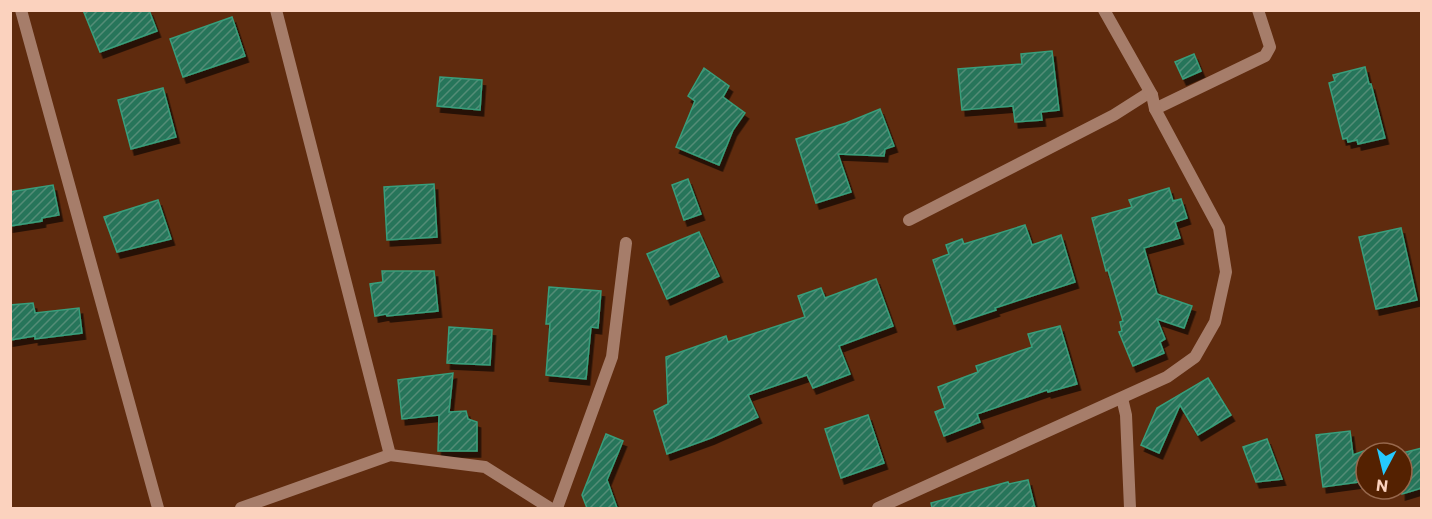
<svg xmlns="http://www.w3.org/2000/svg" width="1432" height="519" viewBox="0 0 1432 519" font-family="Commissioner,sans-serif">
	<style>
		.building { fill: url(#building-hatch); stroke: #399e7b; stroke-width: 1.5; filter: url(#shadow) }
		.lines { fill: none; stroke-linecap: round; stroke-linejoin: round }
		.street { stroke: #a67d6a; stroke-width: 12 }
	</style>
	<defs>
		<pattern id="building-hatch" width="6" height="6" patternUnits="userSpaceOnUse" patternTransform="scale(1.5)"><rect width="6" height="6" fill="#28745a"/><path d="M-1 1l2-2M0 6l6-6M5 7l2-2" fill="none" stroke="#538d77"/></pattern>
		<filter id="shadow"><feDropShadow dx="3.5" dy="6" stdDeviation="0" flood-color="#0009"/></filter>
	</defs>
	<rect width="100%" height="100%" fill="#5f2b0e"/>
	<g class="building">
		<path d="M83 10H149L157 31 100 52Z"/>
		<path d="M232 17 245 56 183 77 170 39Z"/>
		<path d="M1052 51 1059 110 1041 112 1042 120 1015 122 1013 106 962 110 958 69 1022 64 1021 54Z"/>
		<path d="M1194 54 1201 71 1183 79 1175 62Z"/>
		<path d="M1365 67 1369 84H1371L1385 138 1358 144 1357 140 1348 142 1347 138 1343 139 1329 83 1335 81 1333 75Z"/>
		<path d="M704 68 729 86 723 97 745 113 733 130 719 165 676 147 695 101 688 96Z"/>
		<path d="M440 77 482 80 480 110 437 106Z"/>
		<path d="M163 88 176 137 131 149 118 100Z"/>
		<path d="M880 109 894 146 885 149 884 156 838 154 851 192 816 203 796 139 846 123Z"/>
		<path d="M688 179 701 214 684 220 672 185Z"/>
		<path d="M434 184 437 237 387 240 384 187Z"/>
		<path d="M53 185 59 215 42 218V221L10 226V192Z"/>
		<path d="M1169 188 1173 201 1181 199 1187 218 1175 222 1180 238 1144 248 1157 294 1192 306 1184 328 1157 319 1165 339 1160 342 1164 353 1133 366 1119 332 1122 331 1120 322 1123 321 1108 270 1106 271 1092 218 1132 207 1129 200Z"/>
		<path d="M158 200 171 239 117 252 104 217Z"/>
		<path d="M1025 225 1032 245 1061 235 1075 282 995 308 996 310 954 324 933 260 949 254 946 245 962 239 964 244Z"/>
		<path d="M1401 228 1417 300 1376 309 1359 237Z"/>
		<path d="M699 232 719 276 667 299 647 254Z"/>
		<path d="M382 271H434L438 311 387 316 386 314 375 316 370 284 383 282Z"/>
		<path d="M876 279 893 326 839 346 850 374 813 388 807 375 748 395 758 417 711 438 667 454 654 411 668 404 666 357 726 336 728 342 805 317 798 296 821 288 825 298Z"/>
		<path d="M549 287 601 291 598 328 591 327 586 379 546 375 550 324H546Z"/>
		<path d="M33 303 35 313 79 308 82 333 35 339V336L10 340V305Z"/>
		<path d="M1060 326 1077 384 1048 392 1047 390 977 414 980 422 944 436 935 412 945 408 938 387 978 372 976 366 1032 347 1028 334Z"/>
		<path d="M449 327 492 330 490 365 447 363Z"/>
		<path d="M453 373 449 412 466 411 468 419 477 422V451H438L439 415 402 419 398 380Z"/>
		<path d="M1208 378 1231 415 1198 435 1180 405 1159 453 1141 445 1157 408Z"/>
		<path d="M868 415 884 463 841 478 825 429Z"/>
		<path d="M1350 431 1353 455 1366 450V481L1323 487 1316 435Z"/>
		<path d="M606 434 623 441 607 480 617 508H587L582 495Z"/>
		<path d="M1267 439 1282 479 1256 482 1243 447Z"/>
		<path d="M1422 448V488L1402 494V453Z"/>
		<path d="M1028 480 1035 508H932L931 503 1008 482 1009 484Z"/>
	</g>
	<g class="lines">
		<g class="street">
			<path d="M21 10 158 508"/>
			<path d="M276 10 390 455"/>
			<path d="M1155 109 1265 56 1270 47 1258 10"/>
			<path d="M909 220 1114 115 1147 94 1152 95"/>
			<path d="M1122 398 1126 415 1130 508"/>
			<path d="M241 508 390 455 485 467 550 508"/>
			<path d="M557 508 612 357 626 243"/>
			<path d="M878 508 1167 377 1195 357 1215 322 1226 272 1219 228 1155 109 1152 95 1104 10"/>
		</g>
	</g>
	<rect width="1432" height="519" fill="none" stroke="#fbd2be" stroke-width="24"/>
	<g transform="translate(1384 471) rotate(187)"><circle r="28" fill="#542101" stroke="#97684d" stroke-width="1.5"/>
	<path d="M0-4.5L10 22L0 15L-10 22Z" fill="#25c9fe"/>
	<text y="-9" font-size="16" font-weight="bold" text-anchor="middle" fill="#fbd2be">N</text>
	</g>
</svg>
